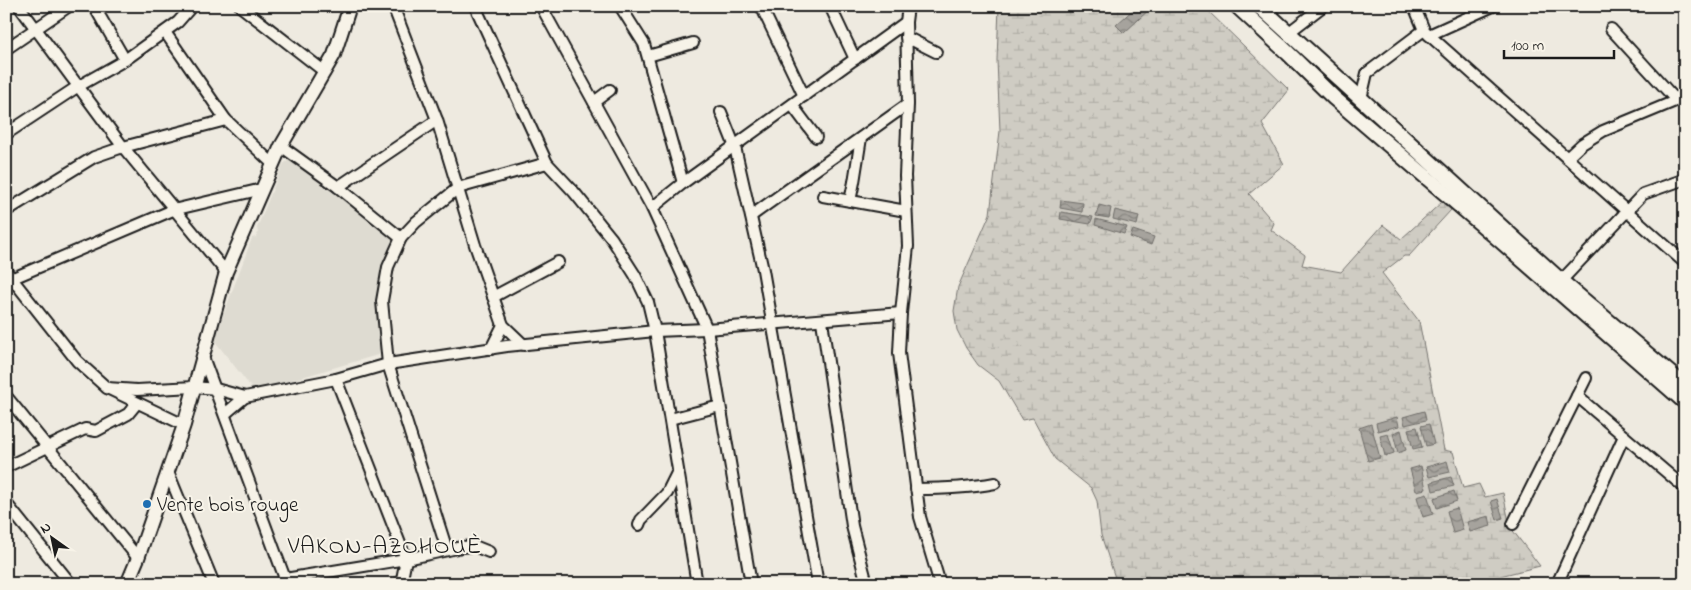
<svg xmlns="http://www.w3.org/2000/svg" width="1691" height="590" viewBox="0 0 1691 590" font-family="'Indie Flower',sans-serif">
	<style>
		.built { fill: #dedbd1 }
		.wetland { fill: url(#wetland-marsh); stroke: #767470 }
		.water { fill: url(#water-waves); stroke: #6f6d69 }
		.lines { fill: none; stroke-linecap: round; stroke-linejoin: round }
		.minor-casing { stroke: #1c1c1c; stroke-width: 14 }
		.major-casing { stroke: #1c1c1c; stroke-width: 16 }
		.highway-casing { stroke: #1c1c1c; stroke-width: 18 }
		.minor { stroke: #f7f3e8; stroke-width: 10 }
		.major { stroke: #f7f3e8; stroke-width: 12 }
		.highway { stroke: #f7f3e8; stroke-width: 14 }
		.poi-dot { fill: #1f6fb2; stroke: #f7f3e8; stroke-width: 2 }
		.labels { text-anchor: middle; stroke-width: 4; stroke-linejoin: round; paint-order: stroke }
		.poi-label { font-size: 21px; fill: #1c1c1c; stroke: #f7f3e8; text-anchor: start }
		.quarter-label { font-size: 24px; letter-spacing: 1px; fill: #1c1c1c; stroke: #f7f3e8 }
	</style>
	<defs>
		<pattern id="wetland-marsh" width="20" height="14" patternUnits="userSpaceOnUse" patternTransform="scale(1.25)"><rect width="20" height="14" fill="#cfccc3"/><path d="M1 5h8M5 5V1M11 12h8M15 12V8" fill="none" stroke="#b1afa7"/></pattern>
		<pattern id="water-waves" width="16" height="10" patternUnits="userSpaceOnUse" patternTransform="scale(1.25)"><rect width="16" height="10" fill="#a6a39d"/><path d="M0 5q4-4 8 0t8 0" fill="none" stroke="#86847f"/></pattern>
	</defs>
	<rect width="100%" height="100%" fill="#eeeae0"/>
	<filter id="ink" filterUnits="userSpaceOnUse"><feTurbulence type="fractalNoise" baseFrequency=".02" numOctaves="2"/><feDisplacementMap in="SourceGraphic" scale="10" xChannelSelector="R" yChannelSelector="G"/><feConvolveMatrix kernelMatrix="1 2 1 2 8 2 1 2 1" color-interpolation-filters="sRGB"/></filter>
	<g filter="url(#ink)">
		<path class="built" d="M289 160 393 237 377 292 381 354 254 391 214 340 252 238 256 237 258 233 257 228 283 164Z"/>
		<path class="wetland" d="M999 6H1175L1177 8 1179 6H1203L1289 90 1262 124 1284 164 1249 194 1274 223 1271 230 1305 255 1302 265 1341 272 1383 225 1401 239 1442 202 1451 210 1409 256H1404L1382 273 1419 321 1444 450 1453 452 1463 488 1479 484 1485 497 1503 493 1510 527 1540 566 1488 579 1490 584H1117L1101 535 1097 501 1091 488 1055 459 1033 418 1022 420 999 381 978 365 966 348 957 330 954 311 958 287 990 214 1000 131 997 60Z"/>
		<g class="water">
			<path d="M1137 6H1153L1124 33 1116 25Z"/>
			<path d="M1061 200 1083 203 1082 212 1060 208Z"/>
			<path d="M1099 205 1111 208 1109 218 1096 216Z"/>
			<path d="M1115 210 1139 216 1137 225 1113 219Z"/>
			<path d="M1061 212 1093 217 1090 224 1060 219Z"/>
			<path d="M1096 219 1127 227 1124 234 1095 225Z"/>
			<path d="M1133 230 1154 237 1151 245 1130 237Z"/>
			<path d="M1424 411 1426 420 1405 425 1403 417Z"/>
			<path d="M1397 417 1399 426 1378 431 1376 423Z"/>
			<path d="M1371 424 1380 458 1368 461 1359 428Z"/>
			<path d="M1429 424 1434 444 1426 446 1421 426Z"/>
			<path d="M1417 427 1422 447 1413 449 1408 429Z"/>
			<path d="M1401 430 1406 450 1398 453 1393 433Z"/>
			<path d="M1388 434 1394 453 1385 456 1380 436Z"/>
			<path d="M1447 461 1450 472 1429 477 1426 467Z"/>
			<path d="M1421 466 1426 489 1416 491 1410 469Z"/>
			<path d="M1451 477 1454 486 1433 491 1431 482Z"/>
			<path d="M1454 491 1457 501 1437 508 1434 498Z"/>
			<path d="M1427 494 1433 514 1423 517 1417 497Z"/>
			<path d="M1497 499 1503 518 1497 520 1491 501Z"/>
			<path d="M1457 508 1463 530 1453 533 1447 511Z"/>
			<path d="M1489 516 1491 526 1470 532 1467 522Z"/>
		</g>
		<g class="lines">
			<defs>
				<g id="minor">
					<path d="M19 6 123 147 226 272"/>
					<path d="M94 6 125 60"/>
					<path d="M240 6 325 72"/>
					<path d="M393 6 437 120 475 245 503 325 524 345"/>
					<path d="M475 6 547 163 574 192 612 239 635 275 648 302 655 331 697 584"/>
					<path d="M541 6 652 208 707 329 751 584"/>
					<path d="M620 6 644 44 683 183"/>
					<path d="M761 6 804 96"/>
					<path d="M830 6 855 59"/>
					<path d="M908 6 906 22 908 104 905 176 908 246 901 313 899 353 920 517 940 584"/>
					<path d="M1414 6 1424 30 1429 35 1685 263"/>
					<path d="M1611 29 1676 100"/>
					<path d="M165 32 226 120 273 164"/>
					<path d="M1288 33 1323 6"/>
					<path d="M1429 35 1493 6"/>
					<path d="M906 37 936 52"/>
					<path d="M6 49 69 6"/>
					<path d="M648 56 693 43"/>
					<path d="M1361 99 1367 73 1424 30"/>
					<path d="M594 102 610 90"/>
					<path d="M792 105 816 137"/>
					<path d="M721 112 735 147 763 270 818 584"/>
					<path d="M6 134 77 87 125 60 178 22 192 6"/>
					<path d="M281 146 338 187 401 238"/>
					<path d="M1567 158 1582 144 1603 131 1685 97"/>
					<path d="M338 187 437 120"/>
					<path d="M823 196 906 211"/>
					<path d="M850 201 854 182 861 138"/>
					<path d="M652 208 683 183 906 22"/>
					<path d="M6 211 94 157 123 147 226 120"/>
					<path d="M751 216 908 104"/>
					<path d="M6 271 77 361 107 388 184 425"/>
					<path d="M6 281 173 210 262 189"/>
					<path d="M1561 281 1643 194 1685 179"/>
					<path d="M493 297 558 262"/>
					<path d="M822 321 852 526 867 584"/>
					<path d="M491 349 503 325"/>
					<path d="M203 357 287 584"/>
					<path d="M336 379 406 559 401 584"/>
					<path d="M107 388 137 390 194 387 216 389 245 397 336 379 388 364 507 346 655 331 707 329 901 313"/>
					<path d="M6 396 138 558"/>
					<path d="M1577 396 1685 488"/>
					<path d="M225 414 245 397"/>
					<path d="M670 419 720 406"/>
					<path d="M6 467 85 429 96 431 128 414 137 403"/>
					<path d="M168 472 214 584"/>
					<path d="M916 489C943 489 968 488 995 483"/>
					<path d="M6 503 71 584"/>
					<path d="M1513 524 1586 378"/>
					<path d="M639 525 641 520 667 493 678 471"/>
					<path d="M447 550 388 364 382 301 388 267 401 238 416 222 458 188 547 163"/>
					<path d="M285 579 406 559 462 547 474 546 489 552"/>
					<path d="M1557 584 1624 436"/>
				</g>
				<path id="major" d="M127 584 138 558 184 425 226 272 281 146 334 55 350 6"/>
				<g id="highway">
					<path d="M1237 6 1288 53 1334 98 1502 242 1685 402"/>
					<path d="M1259 6 1561 281 1685 386"/>
				</g>
			</defs>
			<use href="#minor" class="minor-casing"/>
			<use href="#major" class="major-casing"/>
			<use href="#highway" class="highway-casing"/>
			<use href="#minor" class="minor"/>
			<use href="#major" class="major"/>
			<use href="#highway" class="highway"/>
		</g>
	</g>
	<circle class="poi-dot" cx="147" cy="504" r="5"/>
	<g class="labels">
		<g class="poi-label">
			<text x="157" y="511">Vente bois rouge</text>
		</g>
		<g class="quarter-label">
			<text x="385" y="553">VAKON-AZOHOUÈ</text>
		</g>
	</g>
	<rect width="1691" height="590" fill="none" stroke="#f7f3e8" stroke-width="25"/>
	<rect x="12" y="12" width="1666" height="565" fill="none" stroke="#1c1c1c" stroke-width="2" filter="url(#ink)"/>
	<g transform="translate(52 538) rotate(327)" stroke="#f7f3e8" stroke-width="4" paint-order="stroke">
	<path d="M0-4L9 19L0 12L-9 19Z" fill="#1c1c1c"/>
	<text y="-8" font-size="14" font-weight="bold" text-anchor="middle" fill="#1c1c1c">N</text>
	</g>
	<path d="M1504 50v8h110v-8" fill="none" stroke="#1c1c1c" stroke-width="2.5"/>
	<text x="1511" y="50" font-size="15" fill="#1c1c1c" stroke="#f7f3e8" stroke-width="4" paint-order="stroke">100 m</text>
</svg>
